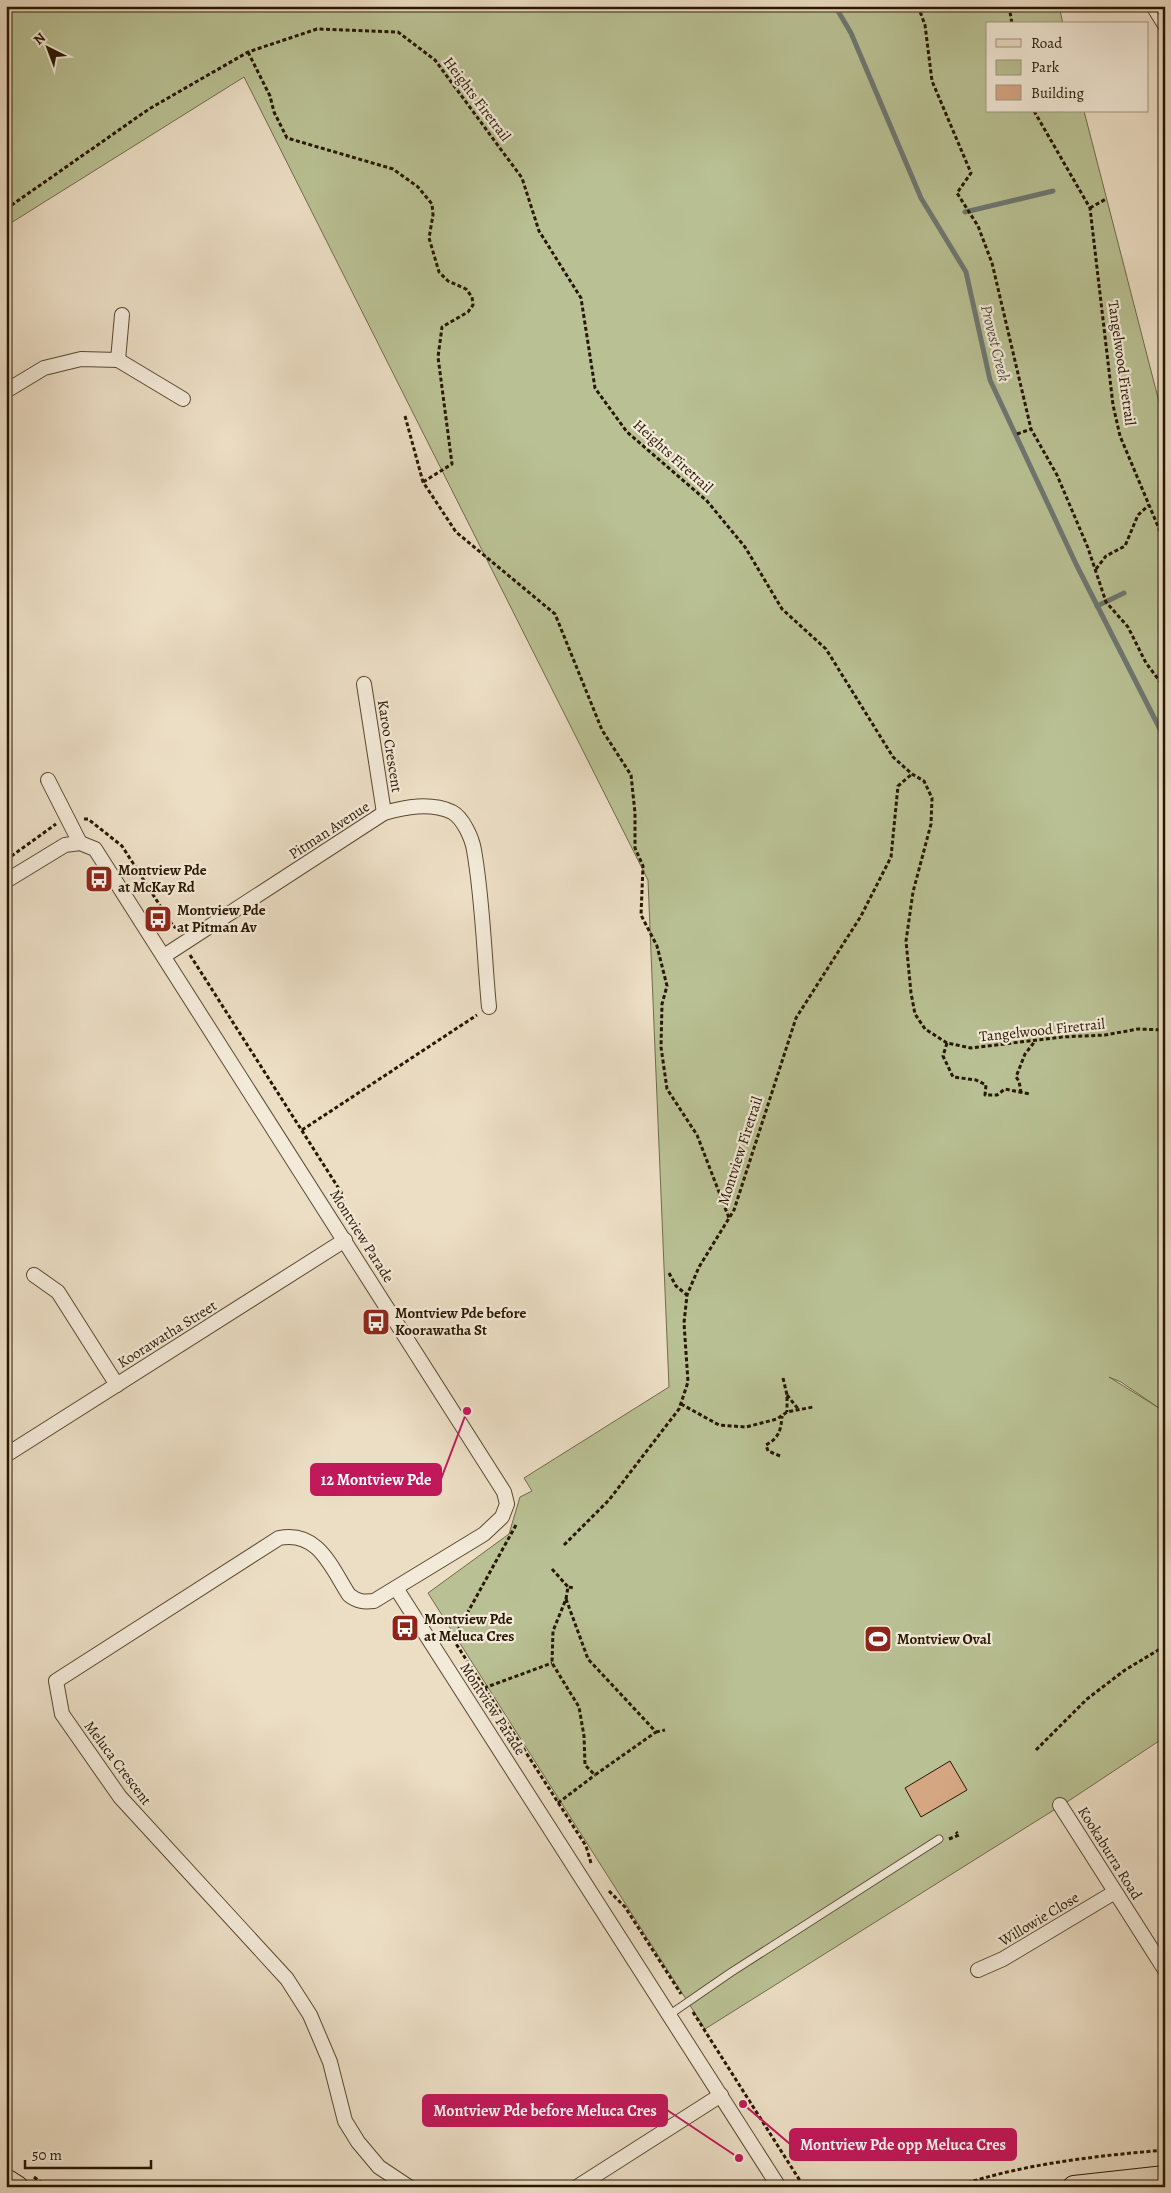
<svg xmlns="http://www.w3.org/2000/svg" width="1171" height="2193" viewBox="0 0 1171 2193" font-family="Alegreya,serif">
	<style>
		.green { fill: #b9c194; stroke: #706c4a; fill-rule: evenodd }
		.lines { fill: none; stroke-linecap: round; stroke-linejoin: round }
		.stream { stroke: #6e7872; stroke-width: 5 }
		.building { fill: #d5a682; stroke: #281700 }
		.lane-casing { stroke: #594931; stroke-width: 9 }
		.street-casing { stroke: #594931; stroke-width: 16 }
		.primary-casing { stroke: #281700; stroke-width: 24 }
		.path { stroke: #281700; stroke-width: 3; stroke-dasharray: 4 2.5; stroke-linecap: butt }
		.lane { stroke: #f3ead9; stroke-width: 7 }
		.street { stroke: #f3ead9; stroke-width: 14 }
		.primary { stroke: #ecdec5; stroke-width: 22 }
		.labels { text-anchor: middle; stroke-width: 4.5; stroke-linejoin: round; paint-order: stroke }
		.street-label { font-size: 15px; fill: #281700; stroke: #f3ead9 }
		.poi-label { font-size: 15px; font-weight: bold; fill: #281700; stroke: #f3ead9; text-anchor: start }
		.water-label { font-size: 16px; font-style: italic; fill: #515042; stroke: #f3ead9 }
		.leader { fill: none; stroke: #c2185b; stroke-width: 2 }
		.callout-dot { fill: #c2185b; stroke: #f3ead9; stroke-width: 2 }
		.callout { fill: #c2185b; stroke: #c2185b; stroke-width: 2 }
		.callout-label { font-size: 16px; text-anchor: middle; font-weight: bold; fill: #fff }
	</style>
	<rect width="100%" height="100%" fill="#ecdec5"/>
	<filter id="stains"><feTurbulence type="fractalNoise" baseFrequency=".004" numOctaves="4"/><feColorMatrix values="0 0 0 0 .2 0 0 0 0 .09 0 0 0 0 .02 0 0 0 .5 -.17"/></filter>
	<radialGradient id="worn" r=".72"><stop offset=".6" stop-color="#630" stop-opacity="0"/><stop offset="1" stop-color="#630" stop-opacity=".3"/></radialGradient>
	<path class="green" d="M6 6H1059L1063 24H987V111H1084L1165 425V1737L1073 1798 705 2029 428 1593 509 1534 520 1497 532 1491 524 1478 669 1387 648 880 244 77 6 226ZM1109 1377 1121 1382 1159 1408Z"/>
	<g class="lines">
		<g class="stream">
			<path d="M835 6 851 33 921 198 966 272 990 380 1076 564 1165 739"/>
			<path d="M965 212 1053 191"/>
			<path d="M1097 606 1124 593"/>
		</g>
	</g>
	<path class="building" d="M950 1761 967 1790 921 1817 905 1788Z"/>
	<g class="lines">
		<defs>
			<g id="lane">
				<path d="M1149 6 1165 32"/>
				<path d="M669 2015 730 1973 939 1839"/>
			</g>
			<g id="street">
				<path d="M118 360 183 399"/>
				<path d="M6 391 44 368 81 359 118 360 122 315"/>
				<path d="M364 684 384 813"/>
				<path d="M48 780 80 843"/>
				<path d="M6 881 65 845 80 843 95 849 504 1492 507 1504 502 1517 484 1534 374 1601C364 1602 358 1602 349 1595 331 1567 318 1530 279 1538L56 1681 62 1714 120 1797 287 1979 310 2015 330 2062 345 2121 358 2142 379 2167 409 2187"/>
				<path d="M164 956 384 813C405 807 430 802 452 812 463 818 472 838 474 850 483 901 484 955 489 1007"/>
				<path d="M34 1275 58 1292 117 1385"/>
				<path d="M6 1455 345 1240"/>
				<path d="M396 1588 779 2187"/>
				<path d="M1060 1805 1165 1970"/>
				<path d="M978 1970 1003 1959 1115 1892"/>
				<path d="M577 2187 721 2095"/>
			</g>
			<g id="primary">
				<path d="M6 2180 17 2187"/>
				<path d="M1074 2187 1165 2177"/>
			</g>
		</defs>
		<use href="#lane" class="lane-casing"/>
		<use href="#street" class="street-casing"/>
		<use href="#primary" class="primary-casing"/>
		<g class="path">
			<path d="M918 6 925 25 932 81 971 173 957 193 978 226 992 263 1031 429 1057 475 1088 548 1106 602 1128 627 1146 663 1165 688"/>
			<path d="M1009 6 1012 24"/>
			<path d="M248 52 270 96 274 112 287 138 393 169 418 187 432 204 433 215 429 238 439 272 448 281 466 289 472 297 473 305 468 312 442 327 438 357 452 464 423 482"/>
			<path d="M1034 111 1090 208 1113 405 1120 436 1165 543"/>
			<path d="M1090 208 1106 199"/>
			<path d="M6 209 149 109 248 52 317 29 398 32 435 60 522 178 539 231 581 298 595 388 627 432 707 501 745 547 782 609 826 649 893 757 912 774 924 781 932 798 931 824 913 892 906 941 911 993 915 1014 925 1029 947 1043 971 1048 1062 1037 1105 1035 1138 1029 1165 1030"/>
			<path d="M405 416 423 482 456 532 555 614 602 730 631 775 635 813V848L643 866 641 915 657 946 667 986 662 1004 661 1047 667 1089 697 1135 729 1218"/>
			<path d="M1017 434 1031 429"/>
			<path d="M1096 569 1106 556 1125 546 1138 515 1149 505"/>
			<path d="M84 819H88L122 846 173 926 178 929"/>
			<path d="M6 860 56 824"/>
			<path d="M190 955 341 1192 348 1216"/>
			<path d="M947 1043 943 1056 953 1077 976 1080 986 1085 985 1095H997L1005 1089 1030 1094"/>
			<path d="M1021 1093 1019 1081 1016 1077 1025 1054 1036 1040"/>
			<path d="M302 1130 477 1015"/>
			<path d="M669 1273 676 1286 687 1295"/>
			<path d="M783 1378 787 1395V1412"/>
			<path d="M787 1395 799 1410"/>
			<path d="M681 1404 719 1425 746 1427 777 1419 787 1412 813 1407"/>
			<path d="M780 1456 768 1451 766 1445C779 1438 781 1430 782 1416"/>
			<path d="M516 1525 453 1639 586 1846 591 1863"/>
			<path d="M564 1545 609 1500 679 1409 688 1382 684 1323 687 1295 699 1267 734 1210 796 1018 861 916 891 857 898 786 912 774"/>
			<path d="M552 1569 568 1587"/>
			<path d="M566 1599 588 1659 656 1732 595 1775 585 1765 584 1736 579 1707 552 1663 553 1631Z"/>
			<path d="M566 1599 568 1587 574 1588"/>
			<path d="M484 1688 552 1663"/>
			<path d="M656 1732 665 1730"/>
			<path d="M1036 1750 1087 1699 1125 1670 1165 1646"/>
			<path d="M558 1803 595 1775"/>
			<path d="M949 1839 959 1835 956 1832"/>
			<path d="M609 1891 625 1907 681 1994"/>
			<path d="M693 2012 804 2187"/>
			<path d="M34 2177 47 2187"/>
			<path d="M955 2187C1021 2164 1095 2156 1165 2150"/>
		</g>
		<use href="#lane" class="lane"/>
		<use href="#street" class="street"/>
		<use href="#primary" class="primary"/>
	</g>
	<defs>
		<symbol id="bus-square" viewBox="-11 -11 22 22"><rect x="-9" y="-9" width="18" height="18" rx="4" fill="#8f2418" stroke="#f3ead9"/><path d="M-5-6H5V4H4V6H2V4H-2V6H-4V4H-5ZM-3.5-4V0h7V-4ZM-3.5 1.2v1.5H-2V1.2ZM2 1.2v1.5H3.5V1.2Z" fill="#fff"/></symbol>
		<symbol id="stadium-square" viewBox="-11 -11 22 22"><rect x="-9" y="-9" width="18" height="18" rx="4" fill="#8f2418" stroke="#f3ead9"/><path d="M0-5a6.5 5 0 1 0 0 10a6.5 5 0 1 0 0-10ZM-3.5-1.8h7v3.6h-7Z" fill="#fff"/></symbol>
	</defs>
	<g fill-rule="evenodd">
		<use href="#bus-square" x="83" y="863" width="32" height="32"/>
		<use href="#bus-square" x="142" y="903" width="32" height="32"/>
		<use href="#bus-square" x="360" y="1306" width="32" height="32"/>
		<use href="#bus-square" x="389" y="1612" width="32" height="32"/>
		<use href="#stadium-square" x="862" y="1623" width="32" height="32"/>
	</g>
	<g class="labels">
		<g class="street-label">
			<text transform="translate(477 99) rotate(53)" y="5">Heights Firetrail</text>
			<text transform="translate(1122 363) rotate(82)" y="5">Tangelwood Firetrail</text>
			<text transform="translate(673 456) rotate(42)" y="5">Heights Firetrail</text>
			<text transform="translate(390 746) rotate(81)" y="5">Karoo Crescent</text>
			<text transform="translate(329 830) rotate(-33)" y="5">Pitman Avenue</text>
			<text transform="translate(1042 1030) rotate(-6)" y="5">Tangelwood Firetrail</text>
			<text transform="translate(740 1151) rotate(-72)" y="5">Montview Firetrail</text>
			<text transform="translate(362 1236) rotate(58)" y="5">Montview Parade</text>
			<text transform="translate(167 1334) rotate(-32)" y="5">Koorawatha Street</text>
			<text transform="translate(493 1709) rotate(57)" y="5">Montview Parade</text>
			<text transform="translate(118 1763) rotate(53)" y="5">Meluca Crescent</text>
			<text transform="translate(1110 1853) rotate(58)" y="5">Kookaburra Road</text>
			<text transform="translate(1039 1919) rotate(-31)" y="5">Willowie Close</text>
		</g>
		<g class="poi-label">
			<text x="118" y="875">Montview Pde<tspan x="118" dy="17">at McKay Rd</tspan></text>
			<text x="177" y="915">Montview Pde<tspan x="177" dy="17">at Pitman Av</tspan></text>
			<text x="395" y="1318">Montview Pde before<tspan x="395" dy="17">Koorawatha St</tspan></text>
			<text x="424" y="1624">Montview Pde<tspan x="424" dy="17">at Meluca Cres</tspan></text>
			<text x="897" y="1644">Montview Oval</text>
		</g>
		<g class="water-label">
			<text transform="translate(996 343) rotate(76)" y="6">Provest Creek</text>
		</g>
	</g>
	<path class="leader" d="M467 1411L441 1479M739 2158L667 2110M743 2104L790 2144"/>
	<g class="callout-dot">
		<circle cx="467" cy="1411" r="5"/>
		<circle cx="739" cy="2158" r="5"/>
		<circle cx="743" cy="2104" r="5"/>
	</g>
	<g class="callout">
		<rect x="311" y="1464" width="130" height="31" rx="5"/>
		<rect x="423" y="2095" width="244" height="31" rx="5"/>
		<rect x="790" y="2129" width="226" height="31" rx="5"/>
	</g>
	<g class="callout-label">
		<text x="376" y="1485">12 Montview Pde</text>
		<text x="545" y="2116">Montview Pde before Meluca Cres</text>
		<text x="903" y="2150">Montview Pde opp Meluca Cres</text>
	</g>
	<rect width="1171" height="2193" fill="none" stroke="#ecdec5" stroke-width="25"/>
	<rect x="8" y="8" width="1156" height="2178" fill="none" stroke="#281700" stroke-width="2.5"/>
	<rect x="12" y="12" width="1146" height="2168" fill="none" stroke="#281700"/>
	<rect x="986" y="22" width="162" height="90" fill="#f3ead9" stroke="#a29682"/>
	<rect x="996" y="39" width="25" height="8" fill="#ecdec5" stroke="#a29682"/>
	<text x="1031" y="48" font-size="15" fill="#281700">Road</text>
	<rect x="996" y="60" width="25" height="15" fill="#b9c194" stroke="#a29682"/>
	<text x="1031" y="72" font-size="15" fill="#281700">Park</text>
	<rect x="996" y="85" width="25" height="15" fill="#d5a682" stroke="#a29682"/>
	<text x="1031" y="98" font-size="15" fill="#281700">Building</text>
	<g transform="translate(48 48) rotate(318)" stroke="#f3ead9" stroke-width="4" paint-order="stroke">
	<path d="M0-4L9 19L0 12L-9 19Z" fill="#281700"/>
	<text y="-8" font-size="14" font-weight="bold" text-anchor="middle" fill="#281700">N</text>
	</g>
	<path d="M25 2160v8h126v-8" fill="none" stroke="#281700" stroke-width="2.5"/>
	<text x="32" y="2160" font-size="15" fill="#281700" stroke="#f3ead9" stroke-width="4" paint-order="stroke">50 m</text>
	<rect width="100%" height="100%" filter="url(#stains)"/>
	<rect width="100%" height="100%" fill="url(#worn)"/>
</svg>
